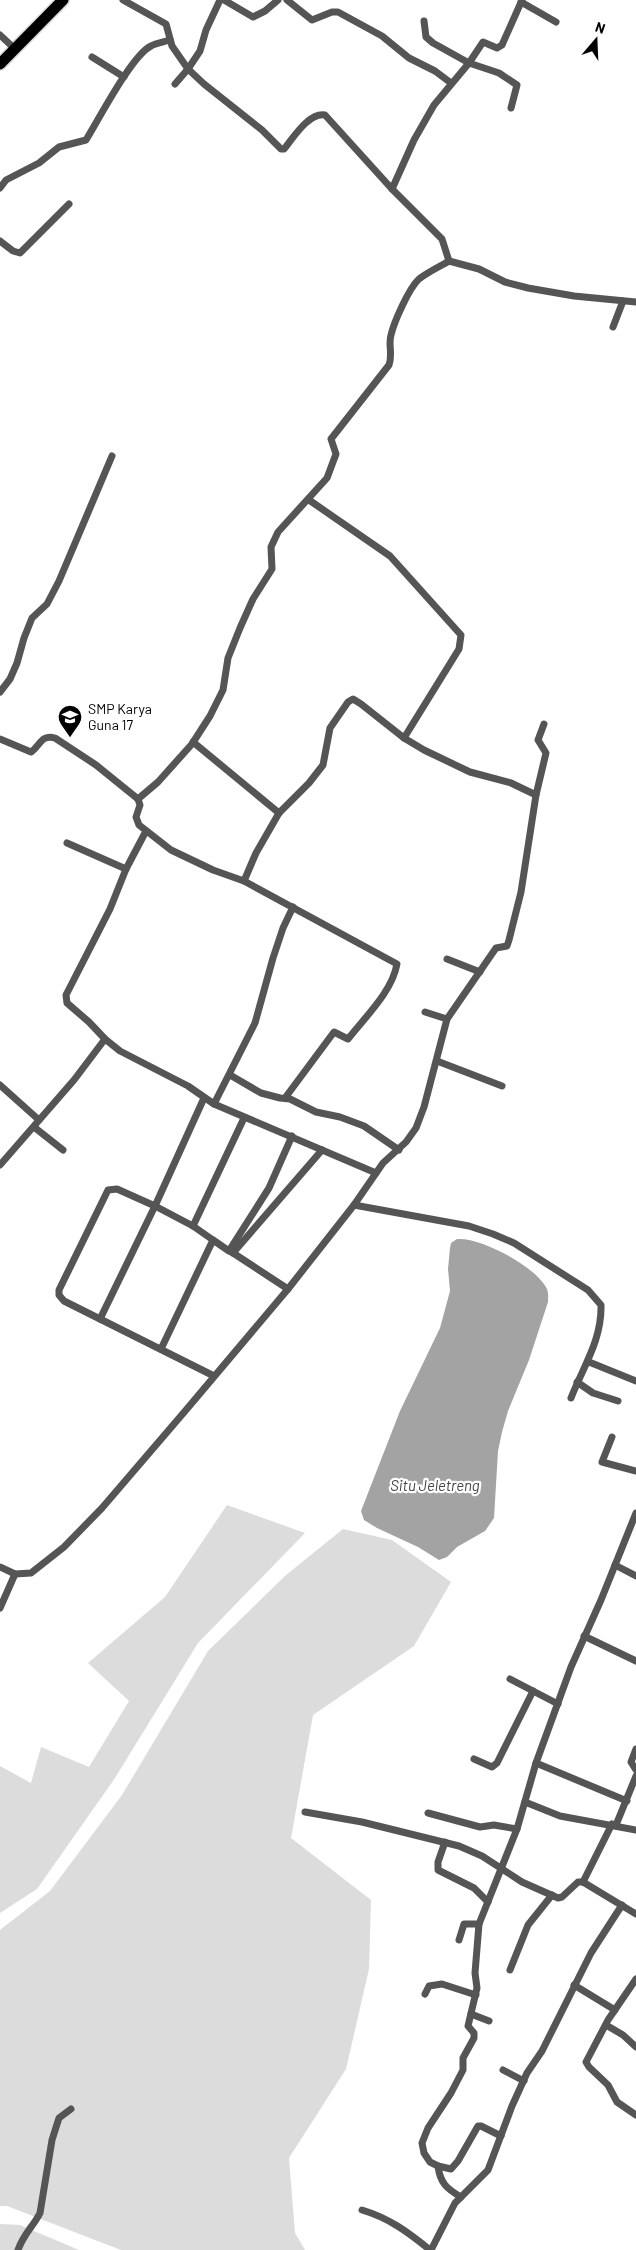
<svg xmlns="http://www.w3.org/2000/svg" width="636" height="2250" viewBox="0 0 636 2250" font-family="Barlow,sans-serif">
	<style>
		.green { fill: #dcdcdc }
		.water { fill: #a3a3a3 }
		.lines { fill: none; stroke-linecap: round; stroke-linejoin: round }
		.primary-casing { stroke: #dbdbdb; stroke-width: 14 }
		.street { stroke: #555; stroke-width: 7 }
		.primary { stroke: #000; stroke-width: 11 }
		.labels { text-anchor: middle; stroke-width: 4.5; stroke-linejoin: round; paint-order: stroke }
		.poi-label { font-size: 14px; fill: #000; stroke: #fff; text-anchor: start }
		.water-label { font-size: 15px; font-style: italic; fill: #444; stroke: #fff }
	</style>
	<rect width="100%" height="100%" fill="#fff"/>
	<g class="green">
		<path d="M227 1505 305 1533 198 1643 115 1778 37 1889 0 1913V1766L31 1783 41 1747 89 1767 129 1701 88 1663 165 1597Z"/>
		<path d="M343 1529 392 1540 451 1582 414 1646 313 1715 291 1838 371 1900 369 1969 346 2069 289 2158 295 2233 305 2250H121L7 2206H0V1930L50 1891 122 1795 208 1651 286 1575Z"/>
		<path d="M0 2224 20 2225 79 2250H0Z"/>
	</g>
	<path class="water" d="M457 1239C481 1237 534 1266 546 1287 549 1292 548 1297 548 1302L529 1360 508 1411 502 1432 498 1451 494 1518 485 1531 457 1547 447 1557 439 1560 418 1547 377 1528 364 1520 361 1511 400 1411 440 1328 450 1291 448 1269 450 1248 451 1243Z"/>
	<g class="lines">
		<defs>
			<path id="primary" d="M0 64 63 0"/>
		</defs>
		<use href="#primary" class="primary-casing"/>
		<g class="street">
			<path d="M123 0 166 24 172 46 188 69 204 84 262 130 281 149H284C293 138 309 112 325 115L392 189 442 239 449 261 479 269 505 282 528 288 574 296 636 302"/>
			<path d="M224 0 253 17 265 11 278 0"/>
			<path d="M287 0 312 20 332 12H338L382 36 409 58 435 71 451 83"/>
			<path d="M521 2 556 22"/>
			<path d="M424 21 426 37 433 43 469 63 483 42 497 48 502 45 522 0"/>
			<path d="M0 35 15 49"/>
			<path d="M92 57 124 77"/>
			<path d="M175 84 188 69 200 51 206 30 220 0"/>
			<path d="M0 188 6 180 39 163 59 147 86 140C99 119 132 55 151 46 156 43 164 42 170 40"/>
			<path d="M392 189 414 140 434 105 469 63 499 73 517 85 511 108"/>
			<path d="M0 241 13 251 20 253 69 204"/>
			<path d="M613 327 623 301"/>
			<path d="M309 500 390 556 461 635 459 649 404 738 424 750 470 772 511 783 536 795 521 892 509 940 507 946 496 948 447 1019"/>
			<path d="M0 692 10 679 17 663 24 638 32 618 47 604 59 581 112 456"/>
			<path d="M0 739 31 752C40 746 41 734 55 738L96 765 138 799 140 805 136 817 139 825 171 850 213 870 244 881 397 964C392 992 365 1017 348 1039L334 1032 285 1098"/>
			<path d="M193 742 279 813"/>
			<path d="M536 795 546 753 538 740 544 724"/>
			<path d="M138 799 158 782 192 744 210 716 223 690 228 658 240 628 253 599 272 569 271 547 278 532 327 478 336 454 331 439 389 365C393 354 388 345 391 335 394 322 409 288 419 279 428 272 439 267 449 261"/>
			<path d="M146 831 126 869 110 909 66 995 67 1003 89 1022 105 1039 120 1051 188 1086 214 1104 376 1173"/>
			<path d="M67 843 126 869"/>
			<path d="M244 881 256 853 279 813 309 783 323 765 330 728 348 702 353 699 361 704 404 738"/>
			<path d="M447 959 480 972"/>
			<path d="M425 1012 447 1019 424 1107 416 1128 406 1142 383 1163 354 1205 469 1226 493 1234 514 1243 588 1290 601 1305C602 1340 583 1367 571 1398"/>
			<path d="M437 1061 502 1086"/>
			<path d="M230 1075 261 1093 280 1098 290 1099 316 1112 340 1117 364 1126 399 1150"/>
			<path d="M0 1085 39 1120"/>
			<path d="M204 1098 155 1206 117 1189 108 1190 59 1290V1295L64 1301 214 1376"/>
			<path d="M214 1104 255 1023 273 958 283 928 293 907"/>
			<path d="M34 1127 63 1150"/>
			<path d="M0 1165 74 1080 105 1039"/>
			<path d="M193 1226 244 1118"/>
			<path d="M230 1251 288 1289"/>
			<path d="M233 1253 322 1150"/>
			<path d="M100 1319 155 1206 193 1226 213 1240"/>
			<path d="M161 1349 213 1240 229 1251 269 1188 292 1136"/>
			<path d="M589 1362 636 1381"/>
			<path d="M577 1382 593 1393 618 1401"/>
			<path d="M612 1437 602 1462 636 1471"/>
			<path d="M615 1565 636 1576"/>
			<path d="M0 1567 15 1574 31 1573 64 1547 102 1508 186 1410 288 1289 354 1205"/>
			<path d="M0 1608 15 1574"/>
			<path d="M584 1636 636 1661"/>
			<path d="M510 1679 558 1704"/>
			<path d="M636 1749 631 1762 636 1770"/>
			<path d="M474 1759 492 1767 497 1763 533 1691"/>
			<path d="M536 1763 627 1801"/>
			<path d="M525 1802 560 1816 636 1830"/>
			<path d="M305 1812 362 1822 459 1846 482 1856 522 1882 558 1898 562 1897 578 1882H583L636 1914"/>
			<path d="M428 1813 480 1827 494 1825 517 1829"/>
			<path d="M616 1825 636 1776"/>
			<path d="M445 1842 438 1862V1870L474 1888 488 1902"/>
			<path d="M583 1882 612 1824"/>
			<path d="M479 1924 475 1973 477 1988 468 2026 474 2033V2038L463 2058V2070L451 2093 428 2128 422 2143 424 2153 430 2162 438 2166 451 2169 458 2161 478 2126H481L501 2136"/>
			<path d="M459 1940 464 1924H479L517 1829 536 1763 571 1667 601 1600 636 1513"/>
			<path d="M510 1970 528 1925 552 1895"/>
			<path d="M636 1979 608 2020 586 2062 589 2067 608 2085 617 2102 636 2115"/>
			<path d="M574 1985 615 2010"/>
			<path d="M425 1994 429 1986 442 1984 476 1995"/>
			<path d="M471 2014 489 2021"/>
			<path d="M606 2025 623 2035 636 2047"/>
			<path d="M503 2070 524 2081"/>
			<path d="M438 2166C440 2183 447 2189 461 2197"/>
			<path d="M362 2210C389 2218 408 2232 430 2250"/>
			<path d="M18 2250C24 2233 33 2227 40 2213L52 2140 59 2118 71 2109"/>
			<path d="M431 2250 455 2203 488 2170 512 2106 527 2073 542 2051 591 1953 622 1905"/>
		</g>
		<use href="#primary" class="primary"/>
	</g>
	<defs>
		<symbol id="school-pin" viewBox="-11 -11 22 30"><path d="M0 17L-7.5 6A9.5 9.5 0 1 1 7.5 6Z" fill="#000" stroke="#fff"/><path d="M0-5L7-2L0 1L-7-2ZM-4 1L0 2.5L4 1V4Q0 6-4 4Z" fill="#fff"/></symbol>
	</defs>
	<g fill-rule="evenodd">
		<use href="#school-pin" x="56" y="703" width="28" height="38"/>
	</g>
	<g class="labels">
		<g class="poi-label">
			<text x="88" y="714">SMP Karya<tspan x="88" dy="16">Guna 17</tspan></text>
		</g>
		<g class="water-label">
			<text x="435" y="1491">Situ Jeletreng</text>
		</g>
	</g>
	<g transform="translate(596 40) rotate(19)" stroke="#ffffff" stroke-width="4" paint-order="stroke">
	<path d="M0-4L9 19L0 12L-9 19Z" fill="#000000"/>
	<text y="-8" font-size="14" font-weight="bold" text-anchor="middle" fill="#000000">N</text>
	</g>
</svg>
